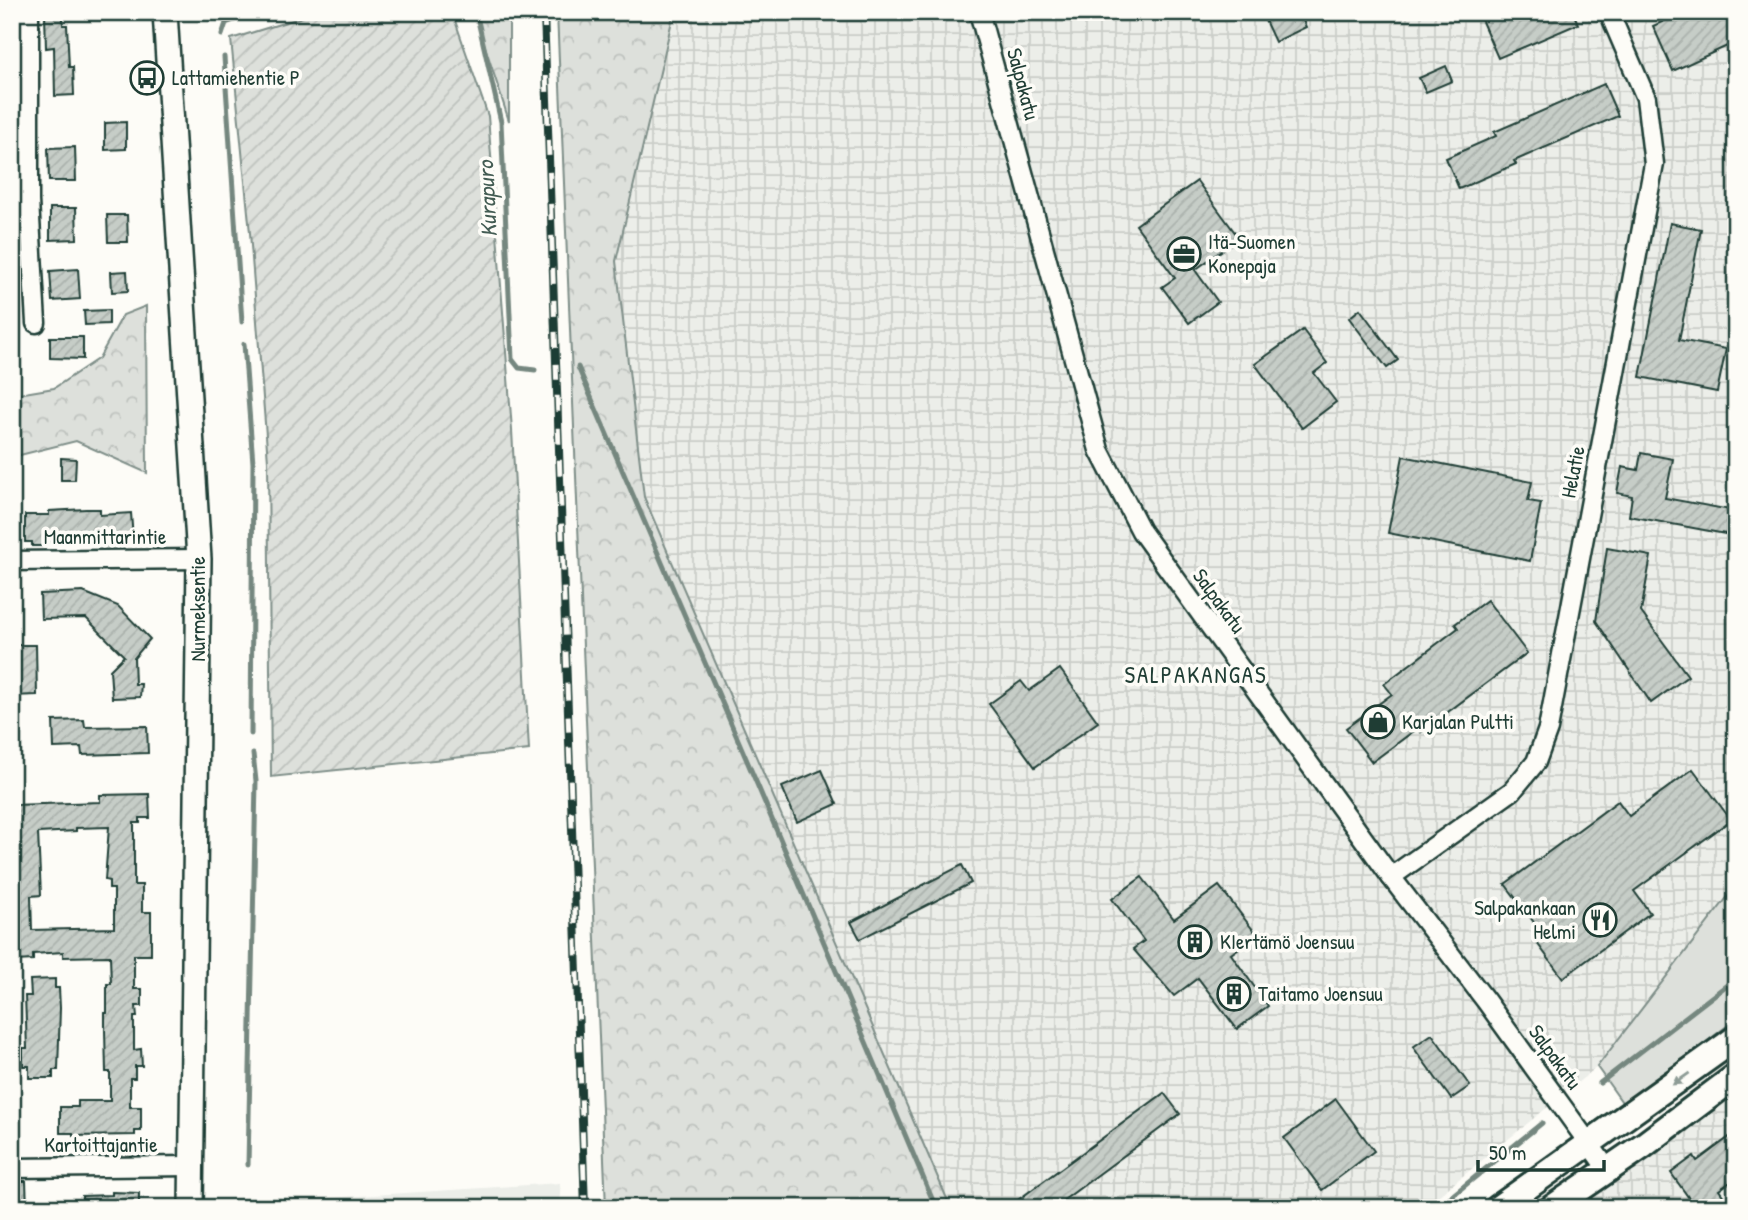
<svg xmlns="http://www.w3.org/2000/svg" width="1748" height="1220" viewBox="0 0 1748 1220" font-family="'Patrick Hand',sans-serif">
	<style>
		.built { fill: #eceee9 }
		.industrial { fill: url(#industrial-grid) }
		.grass { fill: #dde0db; stroke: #7e8e88; stroke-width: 2 }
		.forest { fill: url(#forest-crowns); stroke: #7e8e88; stroke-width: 2 }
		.garden { fill: url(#garden-furrows); stroke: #7e8e88; stroke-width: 2 }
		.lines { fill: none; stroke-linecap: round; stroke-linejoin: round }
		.stream { stroke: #75877f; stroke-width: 5 }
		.building { fill: url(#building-hatch); stroke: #1f3d34; stroke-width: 2; fill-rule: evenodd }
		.minor-casing { stroke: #1f3d34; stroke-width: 23 }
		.tertiary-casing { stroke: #1f3d34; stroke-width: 28 }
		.secondary-casing { stroke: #1f3d34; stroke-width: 30 }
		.minor { stroke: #fdfcf7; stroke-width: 18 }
		.tertiary { stroke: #fdfcf7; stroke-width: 23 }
		.secondary { stroke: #fdfcf7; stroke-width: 24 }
		.rail-casing { stroke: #1f3d34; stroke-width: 8 }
		.rail { stroke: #fdfcf7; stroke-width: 5; stroke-dasharray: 16; stroke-linecap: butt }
		.oneway { fill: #8e9c96 }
		.labels { text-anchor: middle; stroke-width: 7; stroke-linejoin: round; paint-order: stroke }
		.poi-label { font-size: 21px; fill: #1f3d34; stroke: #fdfcf7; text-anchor: start }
		.street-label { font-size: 21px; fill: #1f3d34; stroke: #fdfcf7 }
		.water-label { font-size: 23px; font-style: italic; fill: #435c53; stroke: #fdfcf7 }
		.neighbourhood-label { font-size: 23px; letter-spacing: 2px; fill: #1f3d34; stroke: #fdfcf7 }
	</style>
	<defs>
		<pattern id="industrial-grid" width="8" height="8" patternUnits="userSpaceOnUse" patternTransform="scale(1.75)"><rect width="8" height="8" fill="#eceee9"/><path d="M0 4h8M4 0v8" fill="none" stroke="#cacdc8"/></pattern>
		<pattern id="forest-crowns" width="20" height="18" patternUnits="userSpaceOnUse" patternTransform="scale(1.75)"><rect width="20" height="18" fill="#dde0db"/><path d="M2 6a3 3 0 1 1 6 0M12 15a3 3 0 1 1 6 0" fill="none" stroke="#bdc1bd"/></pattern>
		<pattern id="garden-furrows" width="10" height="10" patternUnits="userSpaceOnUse" patternTransform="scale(1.75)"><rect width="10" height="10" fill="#dde0db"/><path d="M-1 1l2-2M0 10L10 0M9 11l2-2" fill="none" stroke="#bdc1bd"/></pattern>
		<pattern id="building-hatch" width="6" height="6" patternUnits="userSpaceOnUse" patternTransform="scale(1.75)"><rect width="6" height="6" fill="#c6cdc7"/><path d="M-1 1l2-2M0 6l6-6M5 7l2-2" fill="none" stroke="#aab1ac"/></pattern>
	</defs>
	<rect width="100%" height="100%" fill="#fdfcf7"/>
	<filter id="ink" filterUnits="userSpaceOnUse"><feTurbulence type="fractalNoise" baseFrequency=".0143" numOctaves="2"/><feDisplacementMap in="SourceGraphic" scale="14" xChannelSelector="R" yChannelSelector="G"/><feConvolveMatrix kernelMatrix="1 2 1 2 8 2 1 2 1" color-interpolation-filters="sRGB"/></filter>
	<g filter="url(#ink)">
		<path class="built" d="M560 1183 561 1208H248V1203Z"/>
		<g class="industrial">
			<path d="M674 12H1736V886L1597 1067 1437 1197 1421 1208H951L644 497 616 261Z"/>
			<path d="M1736 1087V1208H1569Z"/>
		</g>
		<path class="grass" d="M1736 886V1019L1624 1105 1597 1067Z"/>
		<g class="forest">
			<path d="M474 12H509V121Z"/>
			<path d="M557 12H674L616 261 644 497 951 1208H606Z"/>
			<path d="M146 306 147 473 76 441 12 457V395L54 388 99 358 123 315Z"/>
		</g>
		<path class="garden" d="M319 12H452L488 116 512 430 529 750 271 777 268 461 250 233 231 39Z"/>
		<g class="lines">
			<g class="stream">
				<path d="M476 12 501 122 512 359 519 368 535 370"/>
				<path d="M222 35 226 23 256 12"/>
				<path d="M224 57 242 322"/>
				<path d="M244 344 253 463 251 734"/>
				<path d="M578 367 757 784 936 1208"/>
				<path d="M1600 1083 1736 978"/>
				<path d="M248 1165 256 781 253 754"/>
				<path d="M1437 1208 1542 1123"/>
			</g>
		</g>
		<g class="building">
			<path d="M1261 12H1299L1306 27 1275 42Z"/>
			<path d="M1491 12H1573L1578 24 1498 58 1480 17Z"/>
			<path d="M1684 12H1736V42L1673 71 1653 26Z"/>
			<path d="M63 14V25H67L69 67H73L74 95 55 96 54 47 46 48 45 15Z"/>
			<path d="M1446 66 1452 81 1426 92 1419 78Z"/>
			<path d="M1604 84 1618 116 1514 161 1516 164 1459 189 1446 158 1496 136 1494 132Z"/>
			<path d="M126 122V149L105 150V123Z"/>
			<path d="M75 147 76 181H49L48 148Z"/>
			<path d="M1197 181 1239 238 1195 270 1218 302 1189 323 1162 287 1175 278 1136 225Z"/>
			<path d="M50 208H76L77 239 50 240Z"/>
			<path d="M107 215H127L128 242H108Z"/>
			<path d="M1670 223 1701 229 1679 340 1726 349 1717 392 1640 377Z"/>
			<path d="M78 269 80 299 52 301 50 271Z"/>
			<path d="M127 271 128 291 112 292 111 272Z"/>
			<path d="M1360 309 1398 360 1387 368 1349 318Z"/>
			<path d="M109 310V324L85 325 84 311Z"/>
			<path d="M1303 330 1327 363 1314 373 1336 402 1302 428 1255 364Z"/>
			<path d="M50 337H83V359L50 358Z"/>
			<path d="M1641 453 1673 459 1665 498 1736 511V536L1629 516 1632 496 1617 493 1622 467 1638 470Z"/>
			<path d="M1403 456 1532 482 1528 501 1541 503 1530 561 1388 533Z"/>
			<path d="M61 458 76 459 75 480H61Z"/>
			<path d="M86 509H100V515L131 513 133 539 119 540V545L105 546 104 540 96 541V537L87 536H61L60 541 45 542V546H32V542H25V515H49V511Z"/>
			<path d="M1607 548 1651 556 1641 612 1688 676 1651 703 1596 621Z"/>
			<path d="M83 592 118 606 150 639 134 658 135 684H141L140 697 112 698 110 670 124 656 86 618 41 619 40 594Z"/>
			<path d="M1487 600 1527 653 1421 732 1418 728 1372 762 1346 728 1392 694 1384 684 1458 628 1455 624Z"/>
			<path d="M12 645H36L37 695 12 696Z"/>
			<path d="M1060 669 1098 722 1035 767 989 704 1021 681 1029 691Z"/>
			<path d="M84 720 85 727 147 726 148 753 82 755 81 747 54 748 53 721Z"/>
			<path d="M1693 769 1731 820 1634 891 1650 913 1563 978 1534 939 1542 933 1505 884 1618 801 1629 816Z"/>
			<path d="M822 770 837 804 797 822 782 787Z"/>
			<path d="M149 794 150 818H140V823H134V885H142V912H151V955H134V989H142V1006H136L137 1017H134V1050L141 1049 142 1066H135V1078H130V1107H141V1131H135V1135L73 1136V1133H60V1107H78V1101H110V1072H106L105 1030V1013H107V984H111L110 956 63 957V952L33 954V960L16 961 12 858H20L18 829H14L13 805 100 802V795ZM109 827 105 880 109 881V889H114V928L32 930 31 896 41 895 38 833 76 831V828Z"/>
			<path d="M962 865 971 883 860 939 851 922Z"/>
			<path d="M1142 877 1174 919 1219 886 1257 935 1231 954 1268 1006 1237 1029 1198 978 1174 996 1133 949 1144 941 1112 899Z"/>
			<path d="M55 979V988H59L60 1008 58 1070H53V1078H29V1066H23V1048H27L25 996H31L30 980Z"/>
			<path d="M1432 1034 1470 1086 1451 1099 1413 1047Z"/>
			<path d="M1164 1093 1180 1114 1053 1208H1007Z"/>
			<path d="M1336 1099 1374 1151 1322 1190 1284 1138Z"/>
			<path d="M1736 1132V1178L1719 1190 1732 1208H1696L1671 1173 1694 1156 1697 1161Z"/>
			<path d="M12 1181H26L27 1208H12Z"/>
			<path d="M112 1192 139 1193V1208H82V1196L112 1195Z"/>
		</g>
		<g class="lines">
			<defs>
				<g id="minor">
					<path d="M29 12V201L36 323"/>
					<path d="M979 12 1099 450 1141 531 1391 877 1486 1001 1608 1170"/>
					<path d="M12 561 199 559"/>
					<path d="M1391 877 1512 791 1536 762 1548 729 1654 164 1646 98 1609 12"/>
					<path d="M12 1168 191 1166"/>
				</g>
				<path id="tertiary" d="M165 12 199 559 191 1208"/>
				<g id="secondary">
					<path d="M1498 1208 1736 1038"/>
					<path d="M1552 1208 1644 1145 1736 1076"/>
				</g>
			</defs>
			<use href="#minor" class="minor-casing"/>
			<use href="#tertiary" class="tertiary-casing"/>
			<use href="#secondary" class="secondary-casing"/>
			<use href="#minor" class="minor"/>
			<use href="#tertiary" class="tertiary"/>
			<use href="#secondary" class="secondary"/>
			<defs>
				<path id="rail" d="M544 12 585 1208"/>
			</defs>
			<use href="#rail" class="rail-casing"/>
			<use href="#rail" class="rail"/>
		</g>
		<defs><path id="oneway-solid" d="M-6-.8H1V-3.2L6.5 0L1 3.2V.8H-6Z" transform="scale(1.75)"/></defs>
		<use class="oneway" href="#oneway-solid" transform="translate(1681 1079) rotate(145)"/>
	</g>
	<defs>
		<symbol id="bus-ring" viewBox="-11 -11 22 22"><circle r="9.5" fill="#fdfcf7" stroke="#1f3d34" stroke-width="1.5"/><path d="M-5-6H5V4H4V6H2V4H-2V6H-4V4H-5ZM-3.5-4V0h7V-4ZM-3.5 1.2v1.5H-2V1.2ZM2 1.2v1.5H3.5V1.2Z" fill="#1f3d34"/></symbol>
		<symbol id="office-ring" viewBox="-11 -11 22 22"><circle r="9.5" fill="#fdfcf7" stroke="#1f3d34" stroke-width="1.5"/><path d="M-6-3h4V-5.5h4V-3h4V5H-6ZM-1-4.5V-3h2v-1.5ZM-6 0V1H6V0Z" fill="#1f3d34"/></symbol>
		<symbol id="shop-ring" viewBox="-11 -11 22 22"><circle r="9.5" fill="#fdfcf7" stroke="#1f3d34" stroke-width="1.5"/><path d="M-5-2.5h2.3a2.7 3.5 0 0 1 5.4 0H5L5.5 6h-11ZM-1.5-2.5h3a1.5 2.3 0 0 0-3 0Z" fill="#1f3d34"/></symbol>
		<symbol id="restaurant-ring" viewBox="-11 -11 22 22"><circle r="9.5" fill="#fdfcf7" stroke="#1f3d34" stroke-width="1.5"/><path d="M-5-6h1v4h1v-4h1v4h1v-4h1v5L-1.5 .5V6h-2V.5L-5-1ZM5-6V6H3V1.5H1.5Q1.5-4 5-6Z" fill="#1f3d34"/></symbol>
		<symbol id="building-ring" viewBox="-11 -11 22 22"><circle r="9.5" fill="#fdfcf7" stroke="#1f3d34" stroke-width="1.5"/><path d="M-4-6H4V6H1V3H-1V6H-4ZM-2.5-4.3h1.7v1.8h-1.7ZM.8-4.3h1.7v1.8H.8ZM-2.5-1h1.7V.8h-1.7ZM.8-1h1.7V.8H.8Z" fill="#1f3d34"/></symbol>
	</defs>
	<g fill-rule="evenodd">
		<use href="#bus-ring" x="128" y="59" width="38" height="38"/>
		<use href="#office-ring" x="1165" y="235" width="38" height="38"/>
		<use href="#shop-ring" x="1359" y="703" width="38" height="38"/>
		<use href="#restaurant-ring" x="1581" y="901" width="38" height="38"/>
		<use href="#building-ring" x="1176" y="923" width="38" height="38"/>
		<use href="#building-ring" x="1215" y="975" width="38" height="38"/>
	</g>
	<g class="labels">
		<g class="poi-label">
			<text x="172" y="85">Lattamiehentie P</text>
			<text x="1208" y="249">Itä-Suomen<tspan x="1208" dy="24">Konepaja</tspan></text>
			<text x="1402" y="729">Karjalan Pultti</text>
			<text x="1576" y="915" text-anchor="end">Salpakankaan<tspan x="1576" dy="24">Helmi</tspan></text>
			<text x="1220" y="949">KIertämö Joensuu</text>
			<text x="1258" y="1001">Taitamo Joensuu</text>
		</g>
		<g class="street-label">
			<text transform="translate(1023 84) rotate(75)" y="7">Salpakatu</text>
			<text transform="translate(1573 472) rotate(-79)" y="7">Helatie</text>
			<text x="105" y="544">Maanmittarintie</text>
			<text transform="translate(1219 601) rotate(54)" y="7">Salpakatu</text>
			<text transform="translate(198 609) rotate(-90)" y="7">Nurmeksentie</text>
			<text transform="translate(1555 1057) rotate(54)" y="7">Salpakatu</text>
			<text x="101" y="1152">Kartoittajantie</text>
		</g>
		<g class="water-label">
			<text transform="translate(487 199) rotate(-93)" y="8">Kurapuro</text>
		</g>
		<g class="neighbourhood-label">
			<text x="1196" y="683">SALPAKANGAS</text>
		</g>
	</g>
	<rect width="1748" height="1220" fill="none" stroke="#fdfcf7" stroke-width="42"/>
	<rect x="21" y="21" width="1706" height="1178" fill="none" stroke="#1f3d34" stroke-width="2.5" filter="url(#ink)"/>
	<path d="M1478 1160v10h126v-10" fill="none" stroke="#1f3d34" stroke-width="3.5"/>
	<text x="1489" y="1160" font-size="21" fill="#1f3d34" stroke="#fdfcf7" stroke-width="5" paint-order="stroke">50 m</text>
</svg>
